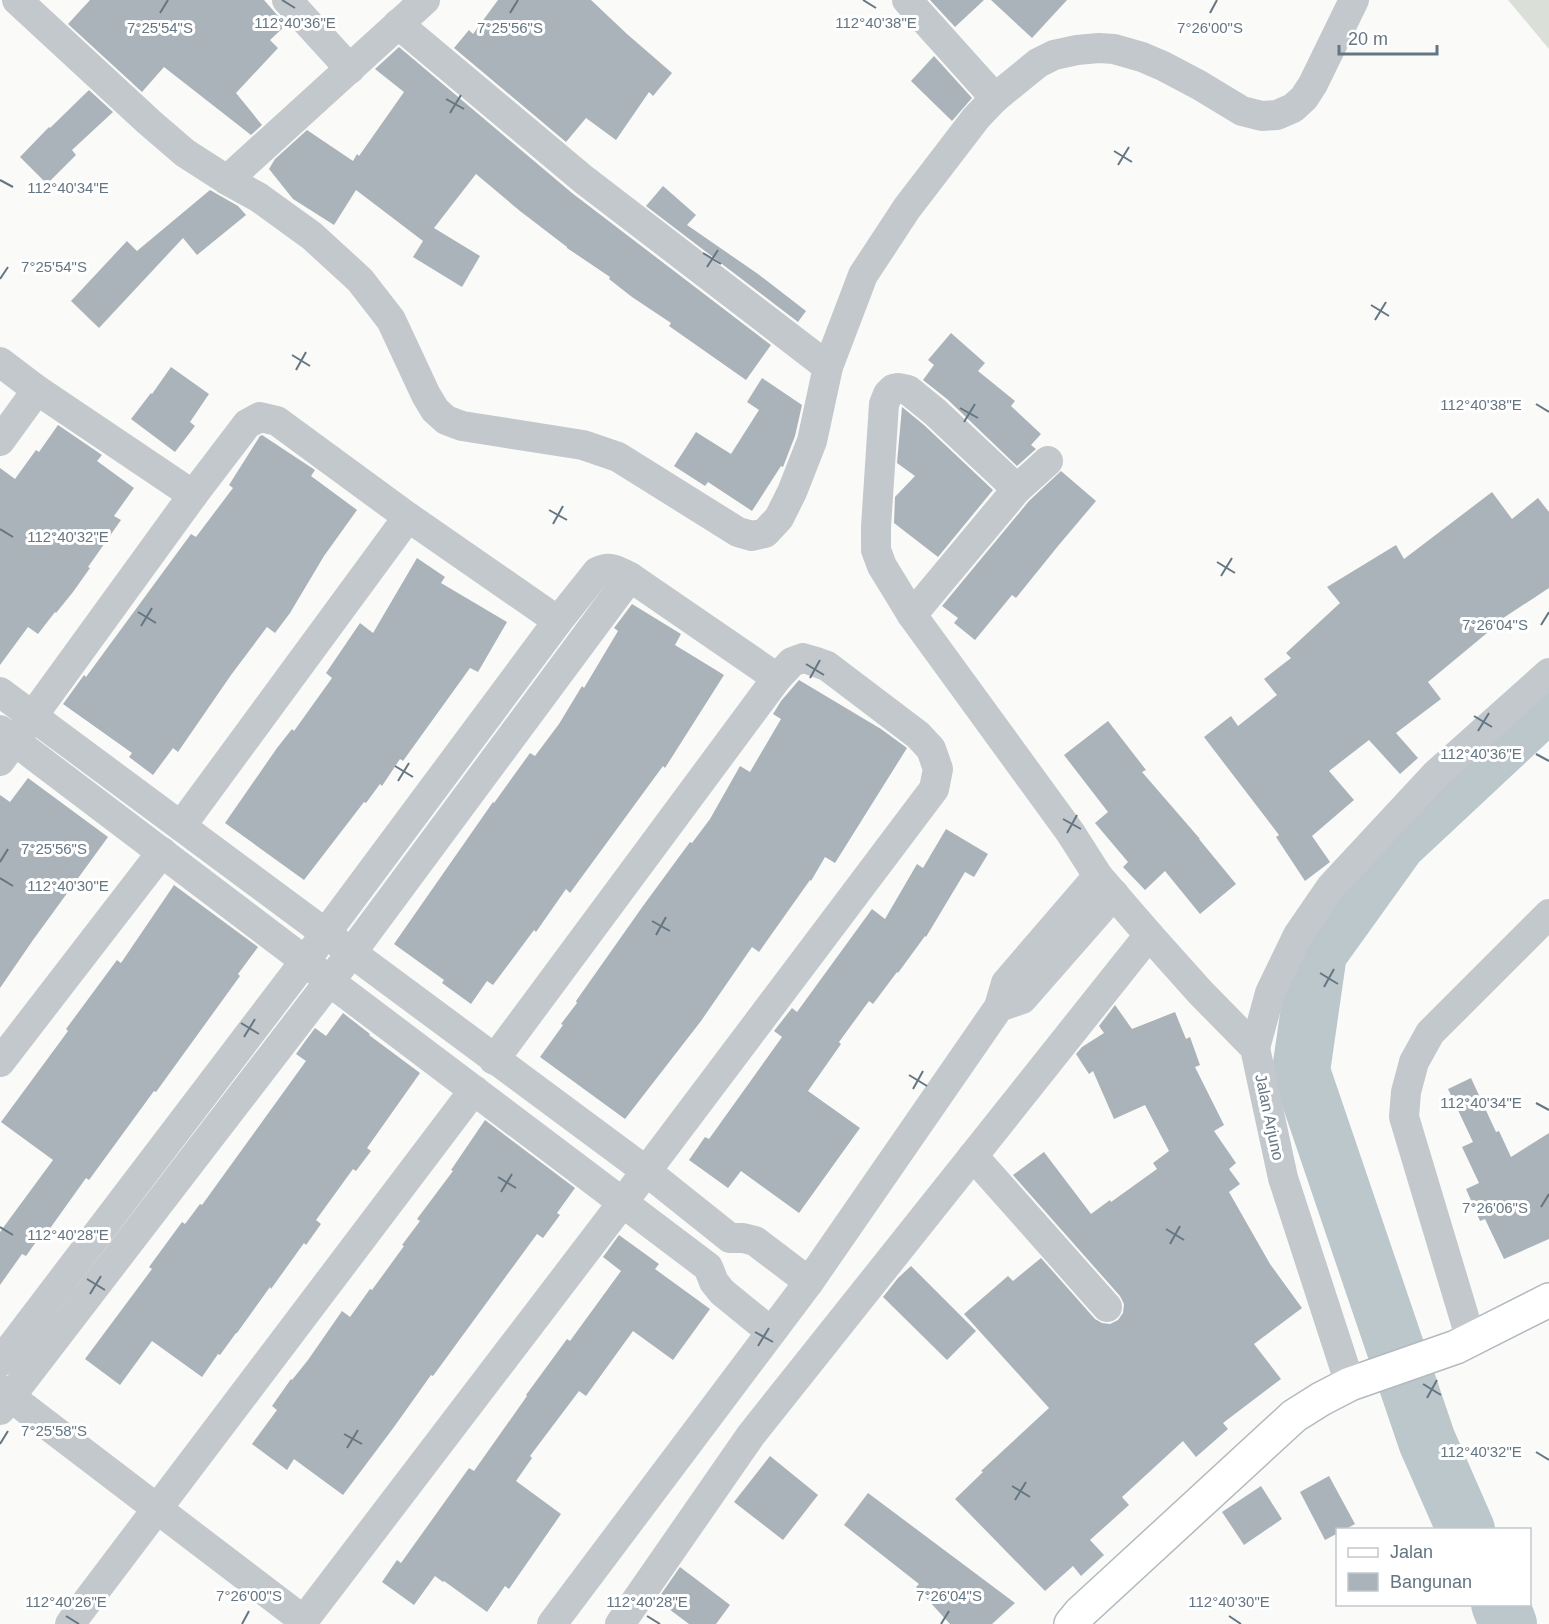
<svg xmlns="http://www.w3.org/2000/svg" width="1549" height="1624" viewBox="0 0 1549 1624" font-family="Helvetica,sans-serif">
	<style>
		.green { fill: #dadfd7 }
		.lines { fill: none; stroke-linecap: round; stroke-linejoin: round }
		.river { stroke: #bbc7cb; stroke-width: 58 }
		.building { fill: #aab3b9 }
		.secondary-casing { stroke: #b3babf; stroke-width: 36 }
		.street { stroke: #c3c8cc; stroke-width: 30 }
		.secondary { stroke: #fff; stroke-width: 33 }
		.ticks { fill: none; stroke: #657683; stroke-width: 2 }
		.labels { text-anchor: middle; stroke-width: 6; stroke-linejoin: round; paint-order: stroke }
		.street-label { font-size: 16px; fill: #657683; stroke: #fff }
		.ticks-label { font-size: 15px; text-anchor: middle; fill: #657683; stroke: #fff; stroke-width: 6; stroke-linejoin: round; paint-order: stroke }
	</style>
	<rect width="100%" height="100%" fill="#fafaf8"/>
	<path class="green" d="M1508 0H1549V49Z"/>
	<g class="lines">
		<g class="river">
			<path d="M1466 1530 1427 1441 1301 1071 1318 953 1397 843 1549 701"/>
			<path d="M1500 1604 1508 1624"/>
		</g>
	</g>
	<g class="building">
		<path d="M90 0H264L286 25 270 40 278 48 236 93 262 125 251 135 164 67 142 92 68 24Z"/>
		<path d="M498 0H591L627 34 672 73 653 96 649 92 616 140 586 118 566 142 454 48 469 30 473 34Z"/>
		<path d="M930 0H984L955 27Z"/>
		<path d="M991 0H1067L1032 38Z"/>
		<path d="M399 47 572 193 771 345 746 380 669 326 671 323 632 297 609 279 610 277 567 248V247L520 211 476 174 434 228 480 256 462 287 413 257 423 241 356 190 334 225 293 199 269 169 275 159 307 130 353 161 357 154 359 156 404 92 375 69Z"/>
		<path d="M934 56 972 98 952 121 911 81Z"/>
		<path d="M89 90 113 112 72 150 76 155 47 184 20 157 49 127 50 128Z"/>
		<path d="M663 186 696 215 687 225 758 274 806 311 798 322 646 206Z"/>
		<path d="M210 190 238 206 246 215 197 255 183 238 99 328 71 301 127 241 137 251Z"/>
		<path d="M951 333 985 363 978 371 1015 401 1011 406 1041 434 1031 445 1036 449 1017 466 947 399 923 380 934 365 928 360Z"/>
		<path d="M171 367 209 394 190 422 195 426 175 452 131 419 151 393 152 394Z"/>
		<path d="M762 378 802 405 795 436 783 467 781 466 752 511 708 482 705 486 674 466 696 432 731 454 759 410 747 402Z"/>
		<path d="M902 407 924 425 993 490 938 557 894 523 895 497 915 476 897 463Z"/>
		<path d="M58 425 102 455 97 461 134 488 114 516 121 520 88 567 90 568 73 592 56 613 55 612 38 634 28 627 0 665V468L15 479 36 450 39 452Z"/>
		<path d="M262 435 315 470 311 476 357 510 324 556 290 613 275 633 267 627 231 675 178 752 173 748 153 775 129 757 132 753 63 704 84 675 86 677 191 534 196 537 233 488 229 485 260 436Z"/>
		<path d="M1061 471 1096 501 1058 546 1016 598 1012 595 975 640 954 623 958 618 942 606 1029 501Z"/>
		<path d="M1492 492 1512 519 1538 498 1549 512V588L1485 630 1487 633 1428 682 1441 699 1396 733 1418 758 1400 774 1369 740 1329 771 1354 800 1312 836 1330 862 1305 881 1276 837 1279 835 1204 737 1231 716 1238 726 1277 695 1264 679 1291 658 1286 653 1340 603 1327 587 1396 545 1404 559Z"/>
		<path d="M417 558 445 577 441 583 507 622 478 672 470 668 403 761 400 759 382 786 380 784 366 803 364 802 304 880 225 823 277 748 292 729 294 731 332 678 326 673 360 623 373 633Z"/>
		<path d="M632 604 681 634 675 645 724 675 665 768 663 766 570 893 566 889 536 932 534 930 493 985 487 981 471 1004 442 983 444 980 394 944 493 802 494 803 530 753 535 756 559 724 582 686 584 688 618 631 614 628Z"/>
		<path d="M799 680 881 729 907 748 835 863 825 857 811 881 810 880 759 952 752 947 701 1021 625 1119 540 1057 563 1025 561 1024 577 1003 576 1001 643 906 690 842 692 843 710 819 740 766 750 772 781 719 773 714 781 701Z"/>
		<path d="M1108 721 1146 770 1142 772 1200 839H1199L1236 884 1200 914 1165 871 1145 890 1123 867 1128 862 1095 823 1108 812 1064 755Z"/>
		<path d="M28 778 108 837 33 940 0 988V795L10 802Z"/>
		<path d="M946 829 988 854 974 877 965 872 926 937 925 936 898 973 897 972 873 1004 869 1001 839 1042 841 1044 808 1091 860 1128 799 1213 741 1171 728 1188 689 1160 705 1137 709 1139 782 1037 774 1031 792 1008 797 1012 872 909 885 919 917 864 923 868Z"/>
		<path d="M174 885 258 947 238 974 240 976 156 1092 154 1091 89 1180 86 1178 46 1234 43 1232 26 1256 22 1254 0 1285V1232L53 1160 1 1122 68 1031 66 1029 117 960 121 963Z"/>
		<path d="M1115 1005 1132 1029 1175 1012 1186 1039 1190 1037 1200 1065 1195 1067 1224 1125 1214 1131 1236 1163 1229 1169 1240 1184 1229 1192 1270 1264 1302 1308 1254 1344 1281 1379 1223 1423 1228 1429 1196 1457 1183 1441 1122 1497 1129 1505 1090 1540 1104 1555 1081 1576 1073 1566 1045 1591 955 1499 983 1472 981 1471 1049 1408 964 1314 1008 1276 1013 1281 1041 1258 1095 1319 1102 1323 1110 1324 1118 1320 1123 1313 1124 1304 1120 1296 1013 1175 1044 1152 1091 1214 1110 1200 1111 1202 1157 1169 1153 1163 1169 1151 1145 1105 1114 1119 1093 1071 1089 1074 1076 1054 1082 1047 1104 1033 1099 1026Z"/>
		<path d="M343 1013 370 1034 369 1035 420 1073 367 1148 371 1151 356 1171 353 1169 316 1220 321 1224 306 1245 304 1243 271 1289 270 1287 237 1333H236L220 1355 218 1354 202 1377 152 1341 120 1385 85 1359 152 1269 149 1267 182 1222 185 1224 200 1204 202 1205 306 1061 296 1054 306 1040 315 1028 326 1036Z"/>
		<path d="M1471 1078 1496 1132 1499 1131 1511 1157 1549 1133V1239L1504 1259 1485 1219 1480 1221 1466 1189 1479 1183 1462 1147 1473 1142 1448 1089Z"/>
		<path d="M485 1120 575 1188 557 1213 560 1215 543 1238 537 1234 433 1376 431 1375 394 1427 343 1495 294 1459 287 1470 252 1444 277 1410 272 1406 291 1379 292 1380 308 1360 342 1311 350 1317 370 1289 372 1290 404 1246 402 1245 420 1221 417 1219 453 1171 451 1170Z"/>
		<path d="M619 1235 659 1264 655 1269 710 1309 673 1360 633 1331 586 1396 579 1391 530 1456 532 1458 516 1481 561 1514 509 1589 505 1586 487 1612 444 1581 443 1582 435 1576 414 1605 382 1582 397 1560 401 1563 469 1468 474 1471 527 1396 526 1395 567 1339 570 1341 621 1271 603 1257Z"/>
		<path d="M911 1266 976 1331 947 1360 883 1297 898 1278Z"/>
		<path d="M770 1456 818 1495 783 1540 734 1502Z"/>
		<path d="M1329 1476 1355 1524 1344 1530H1338V1533L1325 1540 1300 1492Z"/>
		<path d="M1261 1486 1282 1519 1244 1545 1222 1512Z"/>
		<path d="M868 1493 1015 1603 992 1624H950L916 1587 919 1584 844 1525Z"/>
		<path d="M680 1567 730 1605 716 1624H689L657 1600Z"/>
	</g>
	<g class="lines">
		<defs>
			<path id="secondary" d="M1071 1624 1080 1613 1294 1416 1321 1399 1350 1384 1456 1347 1549 1300"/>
		</defs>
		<use href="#secondary" class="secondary-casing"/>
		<g class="street">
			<path d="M17 0 149 122 185 153 227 180 425 0"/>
			<path d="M287 0 350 69"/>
			<path d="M907 0 995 98"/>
			<path d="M398 24 583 179 828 367"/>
			<path d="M227 180 258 197 312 236 360 280 391 320 426 395 435 410 446 420 462 426 583 445 618 457 738 532 752 536 765 533 779 518 792 492 812 441 828 367 863 275 907 208 976 118 995 98 1038 63 1054 55 1077 50 1099 48 1114 49 1142 57 1163 66 1199 85 1242 111 1262 116 1277 115 1293 108 1304 98 1313 84 1354 0"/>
			<path d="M0 362 37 390 193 495"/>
			<path d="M0 441 37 390"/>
			<path d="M1017 489 935 412 908 390 898 388 893 389 888 394 884 404 876 527V550L882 566 912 615 1070 832 1098 876 1149 935 1200 992 1255 1048 1283 1178 1350 1384"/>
			<path d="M912 615 1017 489 1048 461"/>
			<path d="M0 692 646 1171 730 1238H743L755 1241 809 1282"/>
			<path d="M0 730 305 961 329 981 708 1267 714 1282 722 1292 771 1332"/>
			<path d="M0 761 193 495 247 424 260 417 277 421 408 517 558 621"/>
			<path d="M181 826 408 517"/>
			<path d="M999 1007 1006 983 1098 876"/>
			<path d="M1255 1048 1270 993 1298 935 1331 887 1436 774 1549 673"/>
			<path d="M494 1060 777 678"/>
			<path d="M0 1062 162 852"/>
			<path d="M973 1156 1107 1307"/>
			<path d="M1471 1340 1404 1117 1406 1092 1414 1062 1430 1033 1549 914"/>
			<path d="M0 1362 305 961 558 621 597 572C611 565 617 571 630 577L777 678 792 662 803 658 813 661 827 666 918 735 931 749 938 769 934 789 623 1202 301 1624"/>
			<path d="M0 1389 303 1620"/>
			<path d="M0 1410 352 952 630 577"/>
			<path d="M70 1624 474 1090"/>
			<path d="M552 1624 809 1282 999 1007 1022 999 1114 894"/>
			<path d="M620 1624 751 1435 1149 935"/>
		</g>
		<use href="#secondary" class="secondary"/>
	</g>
	<path class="ticks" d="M282 0 295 8M863 0 876 8M160 13 168 0M510 13 518 0M1210 13 1217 0M446 99 464 109M450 113 461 95M1114 151 1132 162M1118 165 1129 147M0 180 13 187M703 253 721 264M707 267 718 250M0 279 8 267M1371 305 1389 316M1375 320 1386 302M292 355 310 366M296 370 306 352M1536 404 1549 412M960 408 978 418M964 422 975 404M549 510 567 520M553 524 563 506M0 529 13 537M1217 562 1235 573M1221 576 1232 558M138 612 156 623M1541 625 1549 612M141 626 152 608M806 664 824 675M810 678 820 660M1474 716 1492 727M1478 731 1489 713M1536 754 1549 761M395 766 413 777M398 781 409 763M1063 819 1081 829M1067 833 1077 815M0 862 8 849M0 878 13 886M652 921 670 931M656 935 666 917M1320 973 1338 984M1324 987 1334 969M241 1023 259 1034M244 1037 255 1019M909 1075 927 1086M913 1089 923 1071M1536 1103 1549 1110M498 1177 516 1188M501 1192 512 1174M1541 1207 1549 1194M0 1227 13 1235M1166 1229 1184 1240M1170 1244 1180 1226M87 1279 105 1290M90 1294 101 1276M755 1332 773 1342M758 1346 769 1328M1423 1384 1441 1395M1427 1398 1437 1380M344 1434 362 1444M0 1444 8 1431M347 1448 358 1430M1536 1452 1549 1460M1012 1486 1030 1497M1015 1500 1026 1482M66 1616 79 1624M647 1616 660 1624M1229 1616 1241 1624M242 1624 249 1611M941 1624 949 1611"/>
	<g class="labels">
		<g class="street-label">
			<text transform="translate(1270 1117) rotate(78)" y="6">Jalan Arjuno</text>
		</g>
	</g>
	<g class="ticks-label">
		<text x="295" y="28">112°40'36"E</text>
		<text x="876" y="28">112°40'38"E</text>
		<text x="510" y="33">7°25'56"S</text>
		<text x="160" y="33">7°25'54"S</text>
		<text x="1210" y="33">7°26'00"S</text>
		<text x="68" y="193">112°40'34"E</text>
		<text x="54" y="272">7°25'54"S</text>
		<text x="1481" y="410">112°40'38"E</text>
		<text x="68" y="542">112°40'32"E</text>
		<text x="1495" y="630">7°26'04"S</text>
		<text x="1481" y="759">112°40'36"E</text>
		<text x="54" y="854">7°25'56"S</text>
		<text x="68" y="891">112°40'30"E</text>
		<text x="1481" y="1108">112°40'34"E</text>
		<text x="1495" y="1213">7°26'06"S</text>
		<text x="68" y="1240">112°40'28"E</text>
		<text x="54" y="1436">7°25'58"S</text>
		<text x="1481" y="1457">112°40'32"E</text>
		<text x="249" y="1601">7°26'00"S</text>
		<text x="949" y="1601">7°26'04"S</text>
		<text x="66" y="1607">112°40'26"E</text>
		<text x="647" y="1607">112°40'28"E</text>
		<text x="1229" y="1607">112°40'30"E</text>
	</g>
	<rect x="1336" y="1528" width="195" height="78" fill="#ffffff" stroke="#c1c8cd" stroke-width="1.5"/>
	<rect x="1348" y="1548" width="30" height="9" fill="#ffffff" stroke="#c1c8cd" stroke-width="1.5"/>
	<text x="1390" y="1558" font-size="18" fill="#657683">Jalan</text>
	<rect x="1348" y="1573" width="30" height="18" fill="#aab3b9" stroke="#c1c8cd" stroke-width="1.5"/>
	<text x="1390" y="1588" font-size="18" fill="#657683">Bangunan</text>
	<path d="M1339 45v9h98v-9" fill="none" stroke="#657683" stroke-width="3"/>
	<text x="1348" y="45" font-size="18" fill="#657683" stroke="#ffffff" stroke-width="4.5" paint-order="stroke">20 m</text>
</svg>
